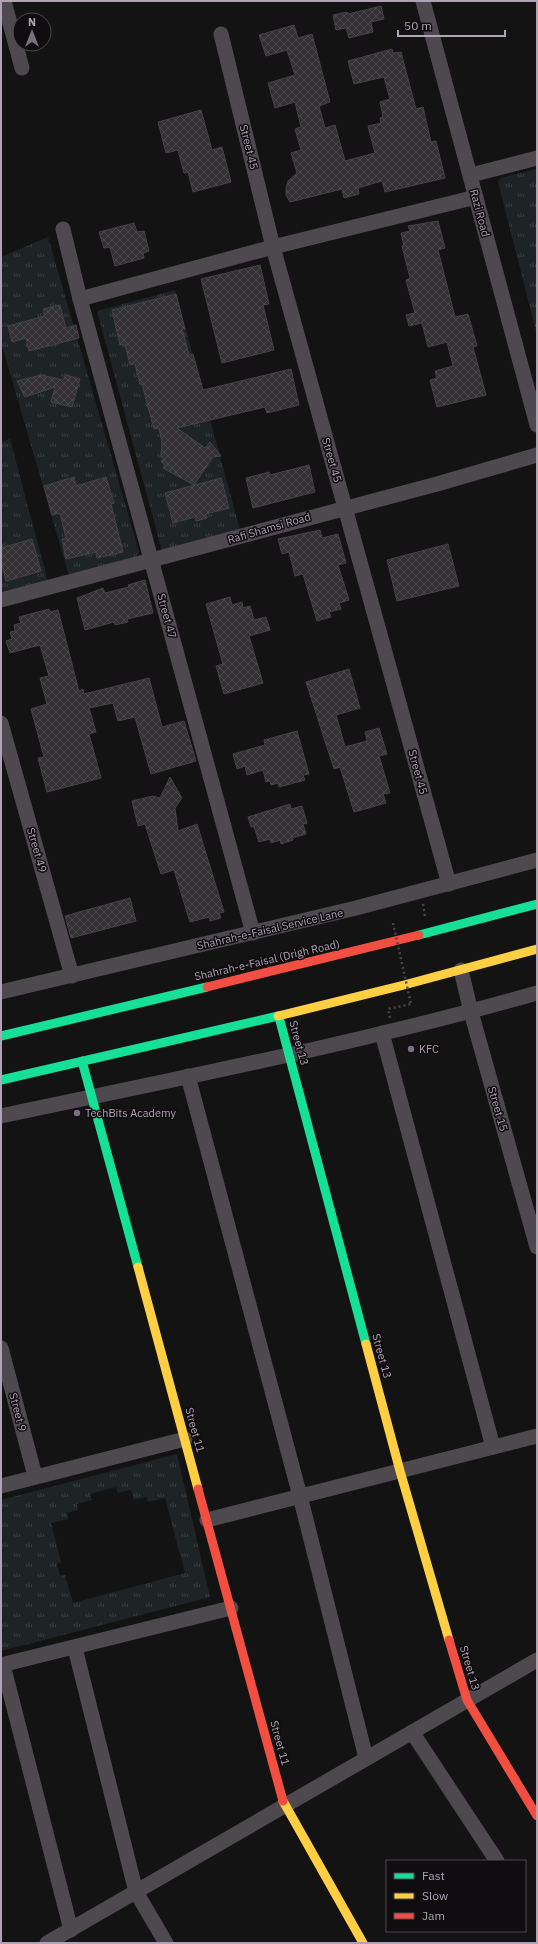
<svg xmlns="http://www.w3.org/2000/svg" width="538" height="1944" viewBox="0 0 538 1944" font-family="'IBM Plex Sans',sans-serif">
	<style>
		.grass { fill: url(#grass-tufts); fill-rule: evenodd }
		.building { fill: url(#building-cross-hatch); stroke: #464247 }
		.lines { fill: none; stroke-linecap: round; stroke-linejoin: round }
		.path { stroke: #49464b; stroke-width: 2.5; stroke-dasharray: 2 3; stroke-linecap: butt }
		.street { stroke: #4e494f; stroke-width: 15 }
		.fast { stroke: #16e098; stroke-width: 9 }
		.slow { stroke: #ffcf43; stroke-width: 9 }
		.jam { stroke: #f24e42; stroke-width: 9 }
		.path-bridge { stroke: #49464b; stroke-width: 2.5; stroke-dasharray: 2 3; stroke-linecap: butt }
		.poi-dot { fill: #79717c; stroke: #0f0d0f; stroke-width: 1.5 }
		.labels { text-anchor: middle; stroke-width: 3; stroke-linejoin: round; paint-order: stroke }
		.street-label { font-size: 11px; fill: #b0a3b5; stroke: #0f0d0f }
		.poi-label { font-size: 11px; fill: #b0a3b5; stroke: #0f0d0f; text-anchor: start }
	</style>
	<defs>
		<pattern id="grass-tufts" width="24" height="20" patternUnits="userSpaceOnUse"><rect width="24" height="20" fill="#1e2426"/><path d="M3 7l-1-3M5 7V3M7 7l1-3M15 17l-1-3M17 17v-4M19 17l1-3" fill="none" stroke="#3c4143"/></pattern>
		<pattern id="building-cross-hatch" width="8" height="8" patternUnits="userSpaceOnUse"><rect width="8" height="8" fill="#323032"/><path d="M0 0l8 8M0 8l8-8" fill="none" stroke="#4d4b4d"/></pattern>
	</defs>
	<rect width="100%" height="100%" fill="#131313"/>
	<g class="grass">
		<path d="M537 169V335L498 182 501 178Z"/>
		<path d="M48 237 139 552 135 558 69 576 1 342V257Z"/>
		<path d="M175 290 240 530 162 551 97 311Z"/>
		<path d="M10 439 48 582 1 595V442Z"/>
		<path d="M177 1454 210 1597 1 1651V1500ZM116 1487 118 1493 131 1490 134 1500 146 1497 148 1502 165 1498 185 1573 73 1603 65 1575 60 1576 57 1564 61 1562 51 1523 68 1519 67 1513 78 1510 77 1504 92 1500 90 1494Z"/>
	</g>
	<g class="building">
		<path d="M381 6 384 19 371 22 373 32 349 38 346 28 336 30 333 15 347 12 348 14Z"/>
		<path d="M294 25 298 38 312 34 330 102 319 106 325 128 335 125 345 161 375 153 368 126 381 123 380 118 383 117 380 102 390 99 384 77 354 84 348 61 392 49 393 53 401 52 416 109 423 107 431 142 436 141 445 178 385 192 382 181 358 188 359 194 344 198 342 189 290 202 286 195V188L288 181 297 173 291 153 301 150 295 129 301 127 295 102 275 108 268 83 295 75 287 50 266 56 259 35Z"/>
		<path d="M201 110 212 150 222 147 231 182 193 192 188 172 184 173 178 150 166 153 158 122Z"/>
		<path d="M438 221 445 248 438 250 455 317 468 314 477 346 473 347 486 395 437 407 430 380 437 378 435 371 453 366 447 342 428 347 422 323 409 326 406 315 415 313 406 280 410 278 402 246H404L401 233 410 231 408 226Z"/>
		<path d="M134 223 137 232 144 231 149 251 143 253 144 258 115 266 110 247 104 248 99 232Z"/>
		<path d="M260 265 269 304 263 305 274 350 222 363 201 279Z"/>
		<path d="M176 294 185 329H182L189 355 193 354 203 390 291 369 299 405 267 413 265 407 177 428 205 448 210 442 221 456 213 457 194 485 163 468 165 464 161 462 164 458 161 457 162 443 159 428 154 429 142 384H140L135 364 130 365 125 344 120 345 112 310Z"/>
		<path d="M60 305 66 328 76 325 79 338 29 351 26 338 12 342 8 326 45 316 43 309Z"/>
		<path d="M41 375 63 380 66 375 80 379 72 407 51 402 55 387 25 397 17 381Z"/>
		<path d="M309 465 315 492 253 508 246 478 269 472 270 475Z"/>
		<path d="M74 477 76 486 106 477 114 503 111 504 123 552 97 558 96 552 66 559 62 539 66 538 60 513 52 515 44 486Z"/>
		<path d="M221 478 229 508 206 514 207 518 196 521 195 517 173 523 165 493Z"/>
		<path d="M320 530 322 538 338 534 346 563 338 565 349 600 339 603 341 609 329 612 331 617 317 621 303 574 295 576 289 552 282 554 278 539Z"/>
		<path d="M32 539 41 571 6 581 1 561V548Z"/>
		<path d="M448 544 459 586 397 601 387 560Z"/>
		<path d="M145 580 153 613 127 619 128 622 115 625 114 622 85 630 77 598 103 588 105 593 129 587 128 585Z"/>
		<path d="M230 597 232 605 242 602 243 608 250 606 254 620 266 617 270 630 249 636 263 683 224 694 216 666 223 664 206 604Z"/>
		<path d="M49 609 50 612 58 610 79 691 83 689 84 694 149 678 162 727 184 721 196 761 151 774 135 717 118 721 113 703 89 708 96 732 89 734 101 778 47 792 38 758 44 757 31 709 47 704 40 678 49 676 40 645 10 653 6 641 12 639 10 632 15 631 14 625 21 623 19 617Z"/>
		<path d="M349 669 360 708 336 715 345 747 367 741 365 732 379 728 387 754 379 756 390 793 383 794 386 803 354 812 340 767 334 769 306 682Z"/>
		<path d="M297 731 309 774 303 775 305 780 279 787 278 783 271 785 270 781 266 782 263 770 247 775 245 766 237 769 233 754 265 745 264 740Z"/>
		<path d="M170 777 182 798 175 808 178 831 197 824 224 912 219 913 221 918 210 921 209 917 190 922 174 870 161 874 145 824 138 826 132 801 153 796 160 798Z"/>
		<path d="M290 804 291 809 302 806 307 823 303 824 306 834 292 838 293 840 281 844 280 840 271 843 270 839 259 842 254 827H251L248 817Z"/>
		<path d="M130 898 136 921 71 938 65 916Z"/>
	</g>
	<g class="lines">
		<g class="path">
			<path d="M423 904 425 916"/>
			<path d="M390 1018 388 1009 411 1004"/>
		</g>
		<g class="street">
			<path d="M4 1 22 68"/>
			<path d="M423 1 537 425"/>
			<path d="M221 34 273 247 449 884"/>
			<path d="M471 175 537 158"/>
			<path d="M63 229 80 299 253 933"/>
			<path d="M80 299 273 247 476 197"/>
			<path d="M1 600 437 484 537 455"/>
			<path d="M1 723 72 976"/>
			<path d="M461 970 471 1012 537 1247"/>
			<path d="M1 992 356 908 537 860"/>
			<path d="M382 1033 493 1447"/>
			<path d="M188 1076 300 1496 366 1758"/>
			<path d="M1 1116C180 1078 361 1043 537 993"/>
			<path d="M1 1348 35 1476"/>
			<path d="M1 1486 185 1439"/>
			<path d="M207 1520 537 1436"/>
			<path d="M75 1648 136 1892 166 1943"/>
			<path d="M1 1665 231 1608"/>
			<path d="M3 1665 71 1930"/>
			<path d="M412 1732 497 1861"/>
			<path d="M47 1943 537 1660"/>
		</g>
		<g class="fast">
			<path d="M419 935 537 904"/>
			<path d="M279 1017 366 1344"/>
			<path d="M1 1036 207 987"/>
			<path d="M82 1061 138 1267"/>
			<path d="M1 1080 278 1016"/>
		</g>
		<g class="slow">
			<path d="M278 1016 404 985 537 949"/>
			<path d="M138 1267 198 1489"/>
			<path d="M366 1344 400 1471 449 1640"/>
			<path d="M283 1801 363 1943"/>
		</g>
		<g class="jam">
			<path d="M207 987 419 935"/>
			<path d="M198 1489 283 1801"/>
			<path d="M449 1640 467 1700 537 1816"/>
		</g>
		<path class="path-bridge" d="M393 923 411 1004"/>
	</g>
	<g class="poi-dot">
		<circle cx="411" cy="1049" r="4"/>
		<circle cx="77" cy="1113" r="4"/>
	</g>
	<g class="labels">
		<g class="street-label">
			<text transform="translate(249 147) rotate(76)" y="4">Street 45</text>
			<text transform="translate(480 213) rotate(75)" y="4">Razi Road</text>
			<text transform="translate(332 460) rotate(74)" y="4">Street 45</text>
			<text transform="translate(269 528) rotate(-16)" y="4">Rafi Shamsi Road</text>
			<text transform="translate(167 616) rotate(75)" y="4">Street 47</text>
			<text transform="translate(418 772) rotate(75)" y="4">Street 45</text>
			<text transform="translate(37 850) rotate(74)" y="4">Street 49</text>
			<text transform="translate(270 929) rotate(-13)" y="4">Shahrah-e-Faisal Service Lane</text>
			<text transform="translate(267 960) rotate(-13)" y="4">Shahrah-e-Faisal (Drigh Road)</text>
			<text transform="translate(299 1043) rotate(75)" y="4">Street 13</text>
			<text transform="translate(498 1109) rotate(74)" y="4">Street 15</text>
			<text transform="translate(382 1356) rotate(75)" y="4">Street 13</text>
			<text transform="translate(18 1412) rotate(75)" y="4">Street 9</text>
			<text transform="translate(195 1430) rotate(75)" y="4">Street 11</text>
			<text transform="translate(470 1668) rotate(74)" y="4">Street 13</text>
			<text transform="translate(280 1743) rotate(75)" y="4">Street 11</text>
		</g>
		<g class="poi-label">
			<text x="419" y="1053">KFC</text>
			<text x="85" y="1117">TechBits Academy</text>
		</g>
	</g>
	<rect width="538" height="1944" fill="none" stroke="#b0a3b5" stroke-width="4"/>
	<rect x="386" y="1860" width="140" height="72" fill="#0f0d0f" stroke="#4f4951"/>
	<rect x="394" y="1873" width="20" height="6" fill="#16e098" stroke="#4f4951"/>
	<text x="422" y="1880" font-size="12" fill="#b0a3b5">Fast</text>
	<rect x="394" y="1893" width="20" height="6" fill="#ffcf43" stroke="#4f4951"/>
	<text x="422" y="1900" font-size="12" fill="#b0a3b5">Slow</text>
	<rect x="394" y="1913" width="20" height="6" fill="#f24e42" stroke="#4f4951"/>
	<text x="422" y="1920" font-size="12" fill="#b0a3b5">Jam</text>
	<g transform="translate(32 32)"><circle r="19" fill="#0f0d0f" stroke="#4f4951"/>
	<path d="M0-3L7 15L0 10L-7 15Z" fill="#79717c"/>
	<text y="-6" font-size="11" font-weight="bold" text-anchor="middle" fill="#b0a3b5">N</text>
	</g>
	<path d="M398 30v6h107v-6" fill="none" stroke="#b0a3b5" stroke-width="2"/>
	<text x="404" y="30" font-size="12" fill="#b0a3b5" stroke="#0f0d0f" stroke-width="3" paint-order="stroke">50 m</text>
</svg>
